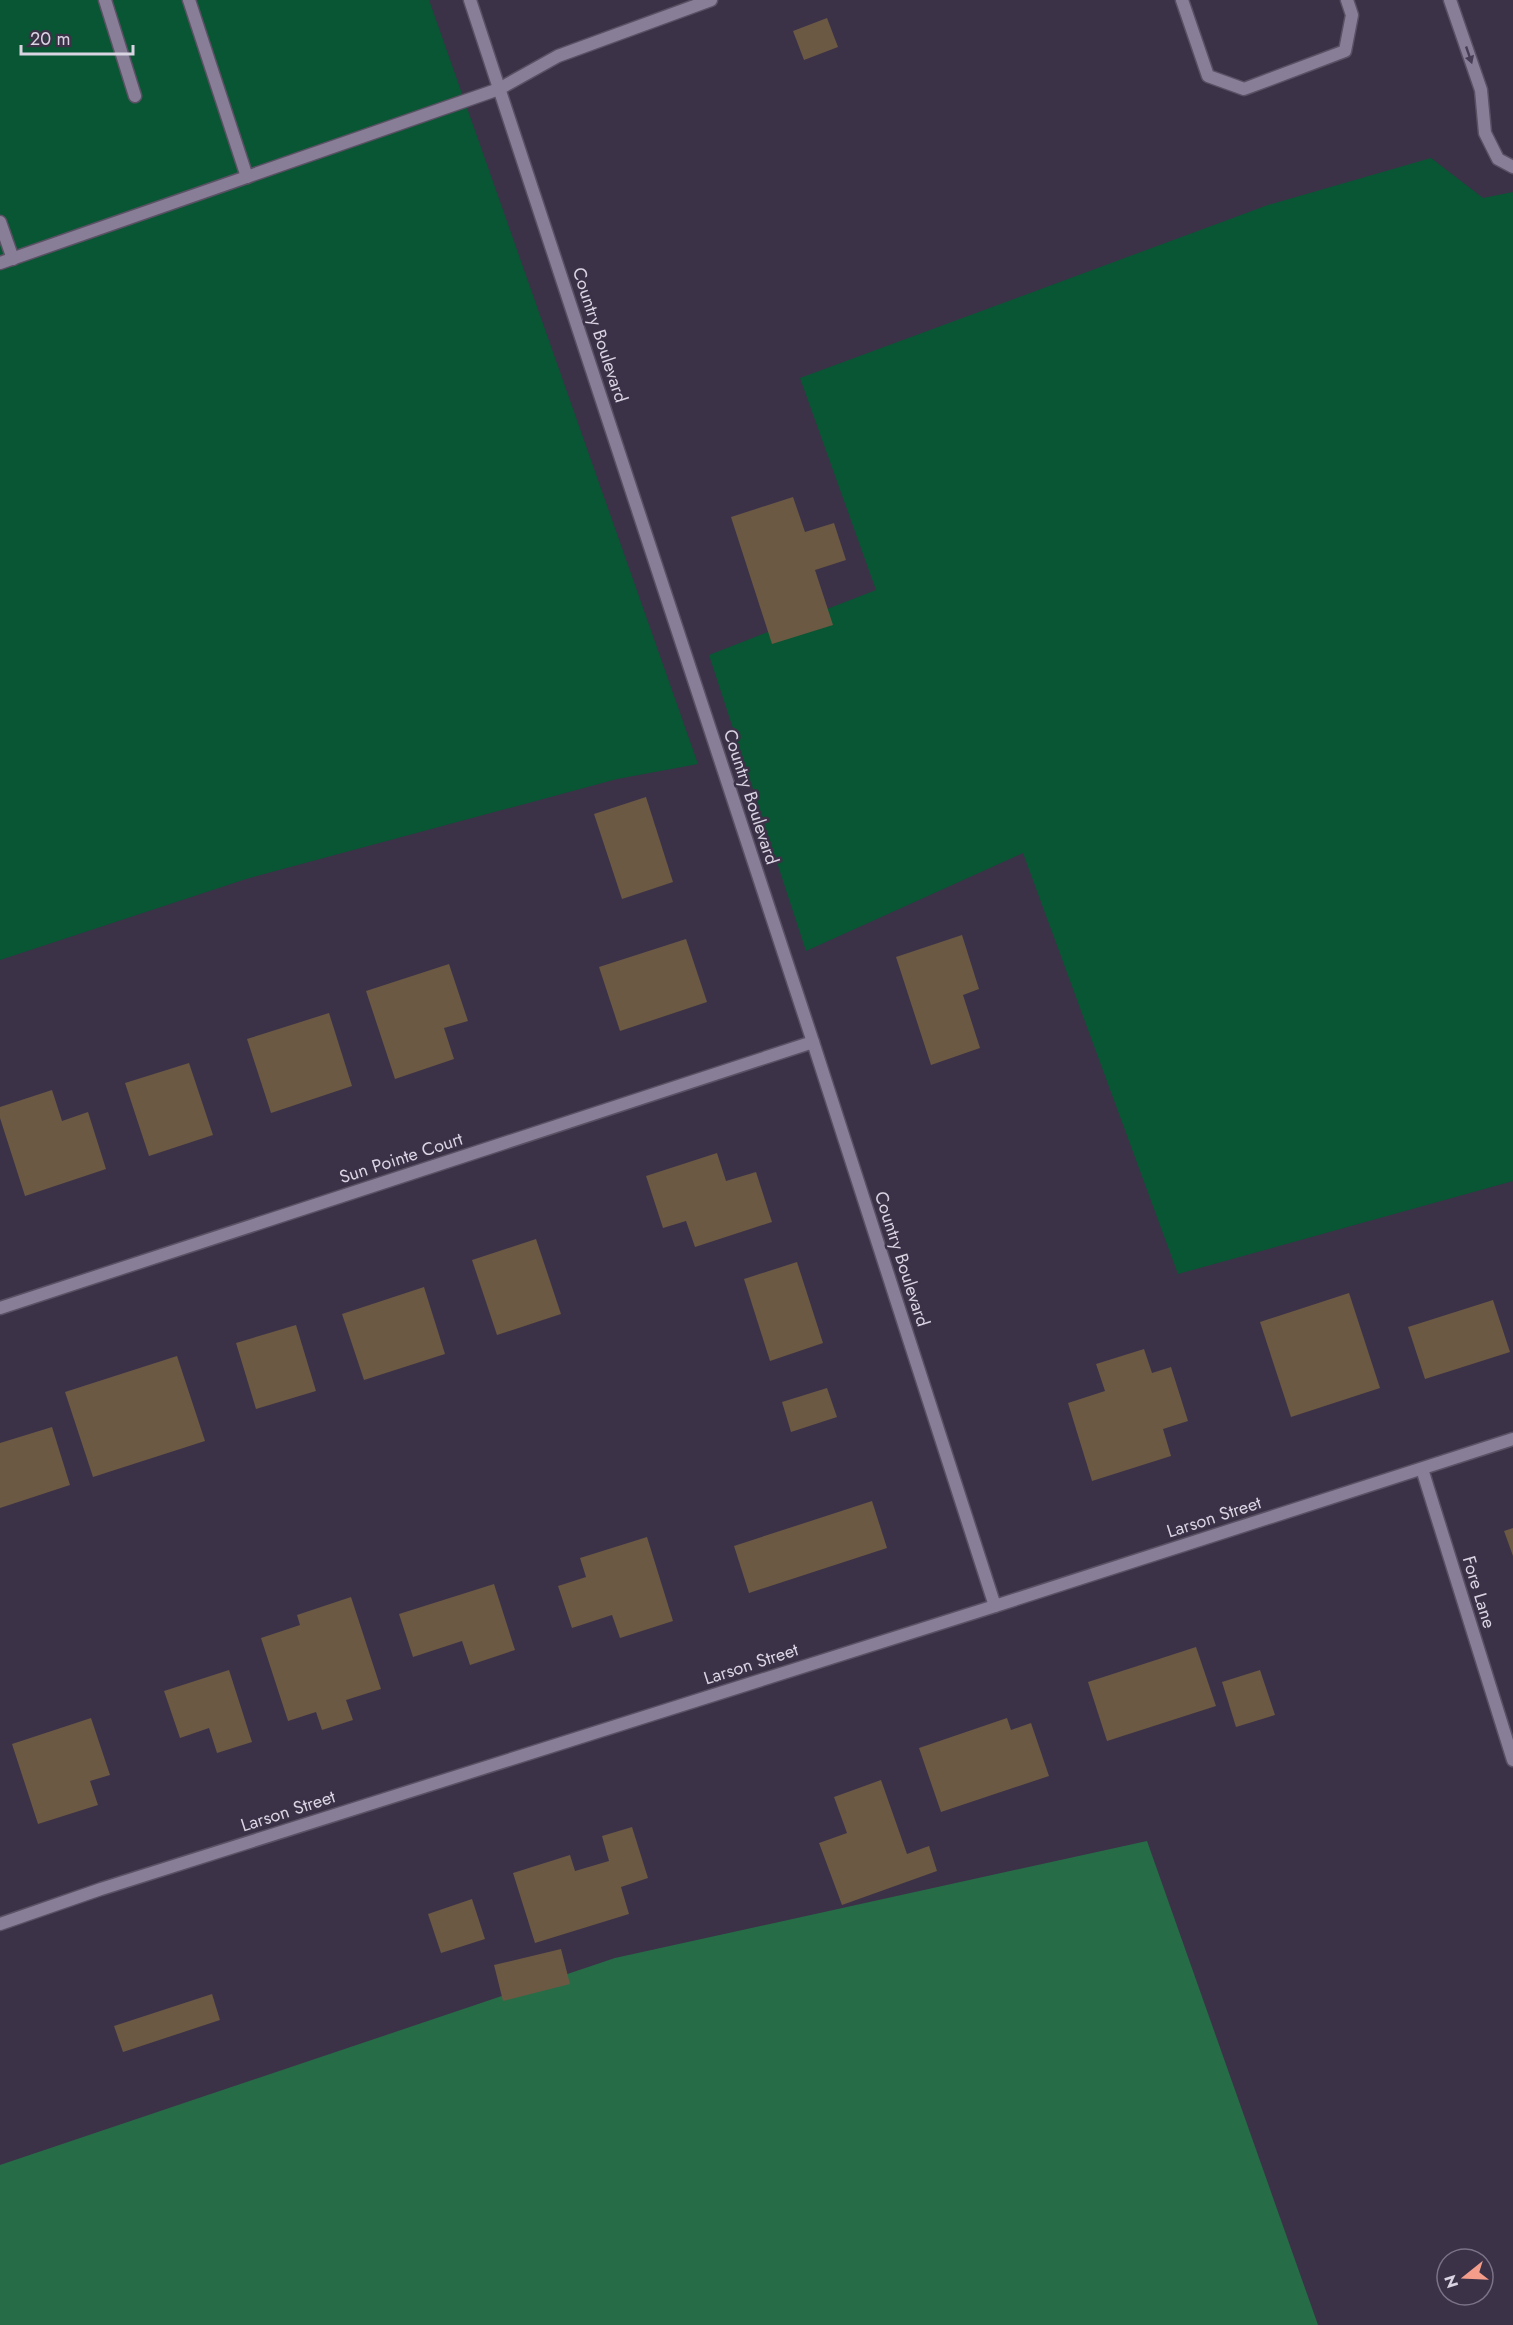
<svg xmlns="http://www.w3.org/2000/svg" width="1513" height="2325" viewBox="0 0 1513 2325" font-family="Jost,sans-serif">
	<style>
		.green { fill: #085633 }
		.forest { fill: #266d47 }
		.building { fill: #6b5943 }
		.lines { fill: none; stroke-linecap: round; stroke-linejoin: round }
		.lane-casing { stroke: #5a5164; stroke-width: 15 }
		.street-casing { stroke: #5a5164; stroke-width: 15 }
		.lane { stroke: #897e98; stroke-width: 12 }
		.street { stroke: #897e98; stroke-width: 12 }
		.oneway { fill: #473d54 }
		.labels { text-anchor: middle; stroke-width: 5; stroke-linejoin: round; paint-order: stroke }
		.street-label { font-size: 18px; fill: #d9d3e2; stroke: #3b3248 }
	</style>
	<rect width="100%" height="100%" fill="#3b3248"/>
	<g class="green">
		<path d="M0 0H429L698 764 617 779 246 879 0 960Z"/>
		<path d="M1431 158 1483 198 1513 192V1181L1178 1274 1023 853 806 951 709 655 876 590 800 378 1268 205Z"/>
	</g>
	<path class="forest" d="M1147 1841 1318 2325H0V2165L615 1958Z"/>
	<g class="building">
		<path d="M827 18 838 47 804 60 793 31Z"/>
		<path d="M793 497 805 532 834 523 846 560 815 570 833 625 772 644 731 517Z"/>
		<path d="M646 797 673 882 622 899 594 814Z"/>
		<path d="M962 935 979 989 963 995 980 1048 931 1065 896 957Z"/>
		<path d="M686 939 707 1002 620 1031 599 967Z"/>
		<path d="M449 964 468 1021 444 1028 454 1059 395 1079 366 991Z"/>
		<path d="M329 1013 352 1086 271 1113 247 1039Z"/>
		<path d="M189 1063 213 1135 149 1156 125 1083Z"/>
		<path d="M52 1090 62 1121 88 1112 106 1169 25 1196 0 1118V1107Z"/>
		<path d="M717 1153 726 1181 756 1172 772 1222 695 1247 686 1221 663 1228 646 1176Z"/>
		<path d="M536 1239 561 1314 497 1335 472 1260Z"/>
		<path d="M797 1262 823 1343 770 1361 744 1279Z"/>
		<path d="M424 1287 445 1354 364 1380 342 1314Z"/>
		<path d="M1349 1293 1380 1388 1291 1417 1260 1322Z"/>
		<path d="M1493 1300 1510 1352 1425 1379 1408 1327Z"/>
		<path d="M296 1325 316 1391 256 1409 236 1343Z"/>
		<path d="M1144 1349 1152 1373 1171 1367 1188 1421 1163 1429 1171 1456 1092 1481 1068 1403 1105 1391 1096 1364Z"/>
		<path d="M177 1356 205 1441 93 1477 65 1392Z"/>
		<path d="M827 1388 837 1417 791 1432 782 1402Z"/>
		<path d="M52 1427 70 1485 0 1508V1443Z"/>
		<path d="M872 1501 887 1548 749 1593 734 1546Z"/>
		<path d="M1513 1528V1556L1504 1531Z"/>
		<path d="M647 1537 673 1621 620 1638 612 1615 572 1628 558 1586 586 1577 580 1558Z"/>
		<path d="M494 1584 515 1650 470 1665 462 1641 413 1657 399 1614Z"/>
		<path d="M351 1597 381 1689 346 1700 353 1720 322 1730 316 1712 288 1721 261 1638 300 1625 297 1615Z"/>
		<path d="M1196 1647 1216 1706 1107 1741 1088 1682Z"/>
		<path d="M229 1670 252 1742 217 1753 209 1728 180 1738 164 1691Z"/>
		<path d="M1260 1670 1275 1715 1236 1727 1222 1682Z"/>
		<path d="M91 1718 110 1775 90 1781 98 1805 38 1824 12 1744Z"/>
		<path d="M1007 1718 1011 1730 1031 1723 1049 1776 941 1812 919 1748Z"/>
		<path d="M881 1780 907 1854 929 1846 937 1871 842 1905 819 1843 847 1833 834 1797Z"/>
		<path d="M632 1827 648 1878 621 1887 629 1914 535 1943 513 1873 570 1855 575 1871 609 1861 602 1836Z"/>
		<path d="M472 1899 485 1939 441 1953 428 1914Z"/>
		<path d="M561 1949 570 1984 503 2001 494 1965Z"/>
		<path d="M212 1994 220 2020 123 2052 114 2026Z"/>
	</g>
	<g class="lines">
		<defs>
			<g id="lane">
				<path d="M105 0 135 96"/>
				<path d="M189 0 247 177"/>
				<path d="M1182 0 1208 76 1244 89 1345 51 1352 15 1347 0"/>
				<path d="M1450 0 1481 90 1485 133 1498 159 1513 167"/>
				<path d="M0 222 13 259"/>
				<path d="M0 263 499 89 558 56 711 0"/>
			</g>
			<g id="street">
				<path d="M470 0 813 1042 995 1606"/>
				<path d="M0 1308 813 1042"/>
				<path d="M1422 1469 1513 1760"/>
				<path d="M0 1924 101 1889 995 1606 1513 1439"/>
			</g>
		</defs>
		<use href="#lane" class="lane-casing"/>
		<use href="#street" class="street-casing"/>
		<use href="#lane" class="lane"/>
		<use href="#street" class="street"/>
	</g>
	<defs><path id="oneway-solid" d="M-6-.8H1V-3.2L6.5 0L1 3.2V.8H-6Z" transform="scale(1.5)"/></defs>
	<use class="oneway" href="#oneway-solid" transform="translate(1469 55) rotate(71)"/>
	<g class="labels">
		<g class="street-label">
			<text transform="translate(600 335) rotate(72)" y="6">Country Boulevard</text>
			<text transform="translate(751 797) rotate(72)" y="6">Country Boulevard</text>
			<text transform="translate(401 1158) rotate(-18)" y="6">Sun Pointe Court</text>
			<text transform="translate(902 1259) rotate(72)" y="6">Country Boulevard</text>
			<text transform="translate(1214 1517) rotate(-18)" y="6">Larson Street</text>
			<text transform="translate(1479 1592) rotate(73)" y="6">Fore Lane</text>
			<text transform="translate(751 1664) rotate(-18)" y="6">Larson Street</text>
			<text transform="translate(288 1811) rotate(-18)" y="6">Larson Street</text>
		</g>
	</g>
	<g transform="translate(1465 2277) rotate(252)"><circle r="28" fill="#3b3248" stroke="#7a7286" stroke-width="1.5"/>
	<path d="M0-4.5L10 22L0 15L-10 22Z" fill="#f49d8b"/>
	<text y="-9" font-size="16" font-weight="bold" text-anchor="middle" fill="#d9d3e2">N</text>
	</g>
	<path d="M21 45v9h112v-9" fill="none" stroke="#d9d3e2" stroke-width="3"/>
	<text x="30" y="45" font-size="18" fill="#d9d3e2" stroke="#3b3248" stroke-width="4.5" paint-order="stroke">20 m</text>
</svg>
